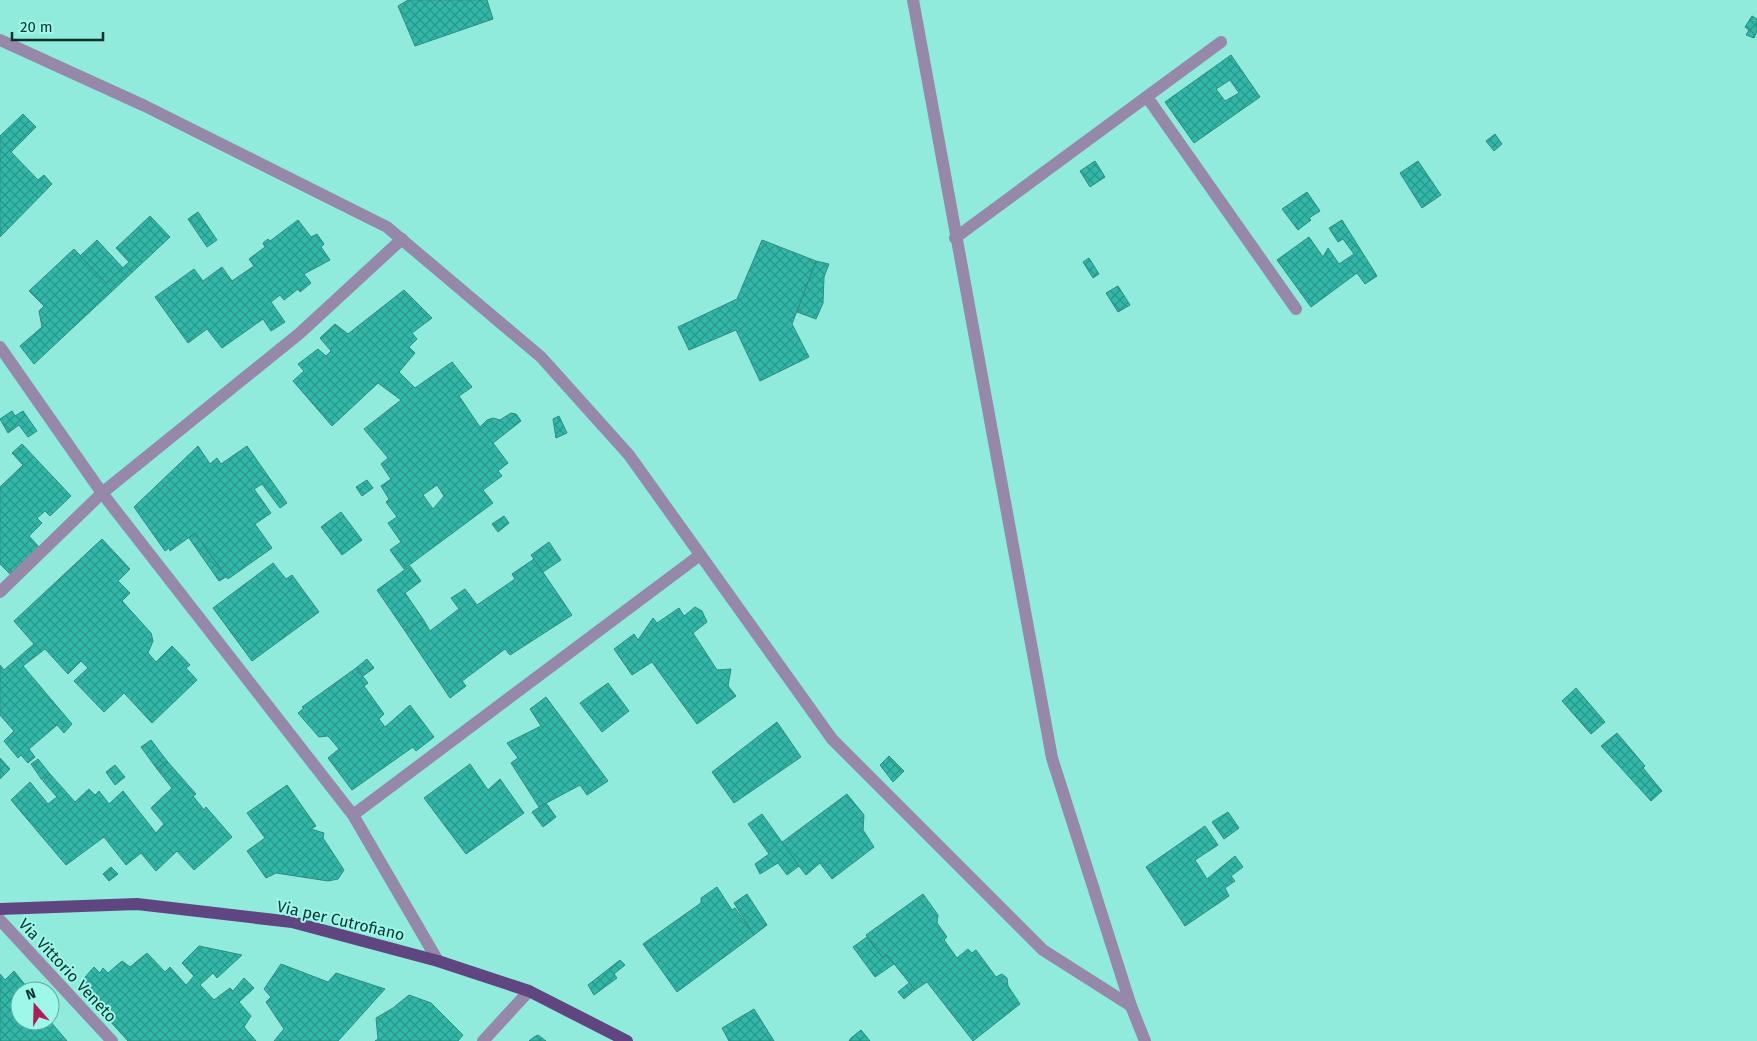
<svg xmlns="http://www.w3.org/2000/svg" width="1757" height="1041" viewBox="0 0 1757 1041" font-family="'Fira Sans',sans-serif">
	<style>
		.building { fill: url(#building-cross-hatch); stroke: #2e8d81; fill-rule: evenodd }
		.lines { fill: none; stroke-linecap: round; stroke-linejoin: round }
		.minor { stroke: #9688a9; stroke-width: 12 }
		.major { stroke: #604680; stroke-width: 12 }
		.labels { text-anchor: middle; stroke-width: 4; stroke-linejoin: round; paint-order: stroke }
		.street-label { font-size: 16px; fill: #09322d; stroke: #9ef8ea }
	</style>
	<defs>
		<pattern id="building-cross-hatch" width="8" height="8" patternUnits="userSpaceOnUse" patternTransform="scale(1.25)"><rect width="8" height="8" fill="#32b8a8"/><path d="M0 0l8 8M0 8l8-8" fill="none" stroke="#299689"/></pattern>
	</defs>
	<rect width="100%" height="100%" fill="#90ebdd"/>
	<g class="building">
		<path d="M408 0H487L493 19 415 46 398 6Z"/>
		<path d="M1752 16 1757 19V31L1754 38 1746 35 1749 30 1745 27Z"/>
		<path d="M1231 55 1260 97 1194 143 1165 102ZM1230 80 1239 93 1225 101 1216 89Z"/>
		<path d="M23 114 36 127 11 152 38 180 44 175 52 184 0 237V136Z"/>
		<path d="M1495 134 1502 144 1494 151 1486 141Z"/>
		<path d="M1095 161 1105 177 1090 187 1080 171Z"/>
		<path d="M1418 161 1441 195 1422 208 1400 173Z"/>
		<path d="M1307 192 1320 211 1309 218 1311 220 1298 230 1282 209Z"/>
		<path d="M198 212 217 240 207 247 188 219Z"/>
		<path d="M150 216 170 237 34 364 20 346 42 327 39 311 44 306 29 291 74 249 106 283 129 262 116 248Z"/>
		<path d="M298 220 311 237 317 234 324 244 321 247 330 260 304 274 311 283 300 292 298 289 284 300 280 295 271 302 285 322 271 331 263 319 222 348 207 329 188 343 155 297 194 269 203 281 222 267 232 281 254 266 249 259 265 247 263 243 268 239 270 241Z"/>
		<path d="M1342 220 1377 276 1365 284 1357 273 1311 307 1277 260 1309 237 1323 257 1328 248 1339 264 1354 254 1343 239 1338 242 1329 228Z"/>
		<path d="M97 240 123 268 106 283 80 256Z"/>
		<path d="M762 240 816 261 792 324 809 357 760 381 736 330 689 350 678 327 737 299Z"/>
		<path d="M1089 258 1099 274 1093 278 1083 262Z"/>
		<path d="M816 261 829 264 824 277 823 303 816 319 797 312Z"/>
		<path d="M1118 286 1130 305 1118 312 1106 293Z"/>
		<path d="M404 290 432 318 412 333 417 339 409 347 415 353 399 372 415 388 452 362 472 387 459 396 480 427 487 420 493 418 500 420 511 413 516 414 521 421 493 443 508 463 498 471 502 476 483 490 493 503 404 569 390 550 401 542 388 523 397 517 386 502 389 499 381 486 391 479 381 464 388 458 364 429 401 400 378 383 332 426 293 381 304 371 298 364 318 349 326 356 331 351 320 338 335 324 348 334ZM437 485 444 496 433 509 423 495Z"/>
		<path d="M12 411 15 416 23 411 37 431 28 437 19 425 8 433 0 419Z"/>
		<path d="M559 416 567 433 556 438 553 419Z"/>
		<path d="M22 444 71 496 50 516 45 511 37 518 42 523 29 536 39 547 10 574 0 564V487L23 465 12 453Z"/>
		<path d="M198 446 210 464 217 458 221 464 247 446 287 503 280 508 262 484 254 489 271 513 255 524 272 548 228 579 195 533 170 551 169 548 165 551 134 507Z"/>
		<path d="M367 480 373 488 362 496 356 487Z"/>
		<path d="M341 512 362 540 342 555 321 527Z"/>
		<path d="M504 516 509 523 498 532 492 524Z"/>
		<path d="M195 533 226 577 219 581 189 538Z"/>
		<path d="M102 539 130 569 118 581 130 593 122 601 151 633 153 641 148 653 156 662 172 646 190 665 186 668 197 680 152 723 124 693 104 712 74 681 88 668 81 661 68 674 45 649 23 666 72 724 64 733 57 725 29 749 35 757 28 763 21 755 18 758 4 741 14 731 0 715V665L4 670 34 644 14 621Z"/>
		<path d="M549 542 561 560 543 572 531 555Z"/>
		<path d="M534 559 572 615 510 655 505 649 462 681 466 686 450 698 405 631 423 619 430 631 459 609 451 598 465 589 477 605 515 579 512 574Z"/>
		<path d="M273 563 286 579 292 575 319 612 252 661 213 608Z"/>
		<path d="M410 566 421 581 405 593 423 619 405 631 377 590Z"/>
		<path d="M695 607 702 611 707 622 693 633 717 670 731 669 728 686 736 696 697 724 652 662 632 675 614 649 634 634 638 640 653 618 657 623 679 608 684 616Z"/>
		<path d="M367 659 374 668 363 676 356 668Z"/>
		<path d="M356 668 368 683 364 686 384 714 379 719 385 727 410 705 434 737 416 751 413 747 352 790 328 758 339 749 328 736 319 737 298 713 304 708 302 707Z"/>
		<path d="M608 683 629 711 602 732 580 703Z"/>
		<path d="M1576 688 1605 722 1591 734 1562 701Z"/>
		<path d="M546 697 608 781 587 795 580 785 539 807 511 763 518 758 507 743 541 726 530 709Z"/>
		<path d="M777 722 801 757 734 803 712 772Z"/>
		<path d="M1617 733 1645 766 1643 768 1662 791 1651 801 1601 746Z"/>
		<path d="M151 740 167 761 157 769 141 747Z"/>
		<path d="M889 756 904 771 893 782 880 765Z"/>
		<path d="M0 758 10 769 0 779Z"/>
		<path d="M38 759 50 774 42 780 31 764Z"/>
		<path d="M167 761 196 794 193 796 204 810 206 807 232 837 194 870 177 851 156 871 141 853 126 865 104 837 66 865 11 800 30 782 48 804 57 797 43 781 50 774 75 802 89 789 95 795 99 791 109 804 123 791 156 833 164 824 151 808 172 788 157 769Z"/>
		<path d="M470 764 488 790 500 779 524 813 466 854 424 798Z"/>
		<path d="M115 765 125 777 115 785 106 772Z"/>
		<path d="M287 785 316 826 311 829 324 833 323 838 344 870 338 879 328 881 276 873 266 878 247 851 265 838 247 813Z"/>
		<path d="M847 794 864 815 863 830 874 847 832 879 820 863 806 875 781 843Z"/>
		<path d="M546 803 556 817 543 827 532 812Z"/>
		<path d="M1228 812 1239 828 1224 839 1212 822Z"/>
		<path d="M762 814 799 866 787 875 778 863 760 874 755 864 769 854 748 824Z"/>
		<path d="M1205 826 1218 845 1195 860 1207 879 1235 856 1243 867 1231 876 1235 881 1225 888 1229 896 1185 926 1146 867Z"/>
		<path d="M111 867 118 874 109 881 103 874Z"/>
		<path d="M717 887 732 910 735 908 754 935 677 992 643 944 701 903V898Z"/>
		<path d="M747 894 767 925 754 935 734 903Z"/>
		<path d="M923 894 938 915 937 923 947 937 944 940 957 958 968 949 972 953 976 950 996 977 1002 974 1007 978 1008 986 1020 1004 973 1041 927 982 915 990 887 955 883 958 866 935Z"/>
		<path d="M867 937 883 958 887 955 894 964 875 977 853 947Z"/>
		<path d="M199 946 242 955 217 978 213 973 200 985 214 1000 230 988 233 991 244 978 254 988 239 1002 251 1016 244 1027 256 1041H128L81 989 79 984 94 967 100 973 103 968 108 973 122 961 130 967 147 953 165 972 170 967 186 985 194 976 182 963Z"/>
		<path d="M620 960 625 965 614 974 617 978 594 995 588 985Z"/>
		<path d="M281 964 328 982 336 973 385 989 338 1041H274L284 1029 266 1002 271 997 264 989Z"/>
		<path d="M14 971 30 991H20V1021H50L67 1041H0V974L5 980Z"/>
		<path d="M909 983 915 990 904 999 898 992Z"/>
		<path d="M409 995 431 1003 463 1035 458 1041H375L378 1039 376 1018 393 1008Z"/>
		<path d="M754 1009 774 1041H729L722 1028Z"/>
		<path d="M861 1030 870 1041H849L851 1038Z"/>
		<path d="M538 1035 546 1041H529L534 1037Z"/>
	</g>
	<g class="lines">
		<g class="minor">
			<path d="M913 0 1052 758 1131 1006 1145 1041"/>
			<path d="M0 40 145 106 387 227 541 357 629 455 832 739 1043 950 1131 1006"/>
			<path d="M1147 97 1296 309"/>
			<path d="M955 238 1221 42"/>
			<path d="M0 347 102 493 353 815 438 961"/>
			<path d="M0 592 102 493 300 333 402 239"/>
			<path d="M353 815 700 555"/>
			<path d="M0 920 112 1041"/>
			<path d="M483 1041 529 991"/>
		</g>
		<path class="major" d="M0 909 137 904 292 922 438 961 529 991 627 1041"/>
	</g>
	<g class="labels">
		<g class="street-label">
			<text transform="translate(341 920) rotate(13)" y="6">Via per Cutrofiano</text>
			<text transform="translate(68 970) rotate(47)" y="6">Via Vittorio Veneto</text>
		</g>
	</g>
	<g transform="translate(35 1006) rotate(340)"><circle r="24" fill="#9ef8ea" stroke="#62a99e"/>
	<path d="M0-4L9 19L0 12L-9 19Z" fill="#ae1f58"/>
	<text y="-8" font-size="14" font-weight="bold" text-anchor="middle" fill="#09322d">N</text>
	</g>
	<path d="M12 32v8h91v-8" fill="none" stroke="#09322d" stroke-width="2.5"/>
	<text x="20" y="32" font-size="15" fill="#09322d" stroke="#9ef8ea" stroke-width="4" paint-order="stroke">20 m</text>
</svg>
